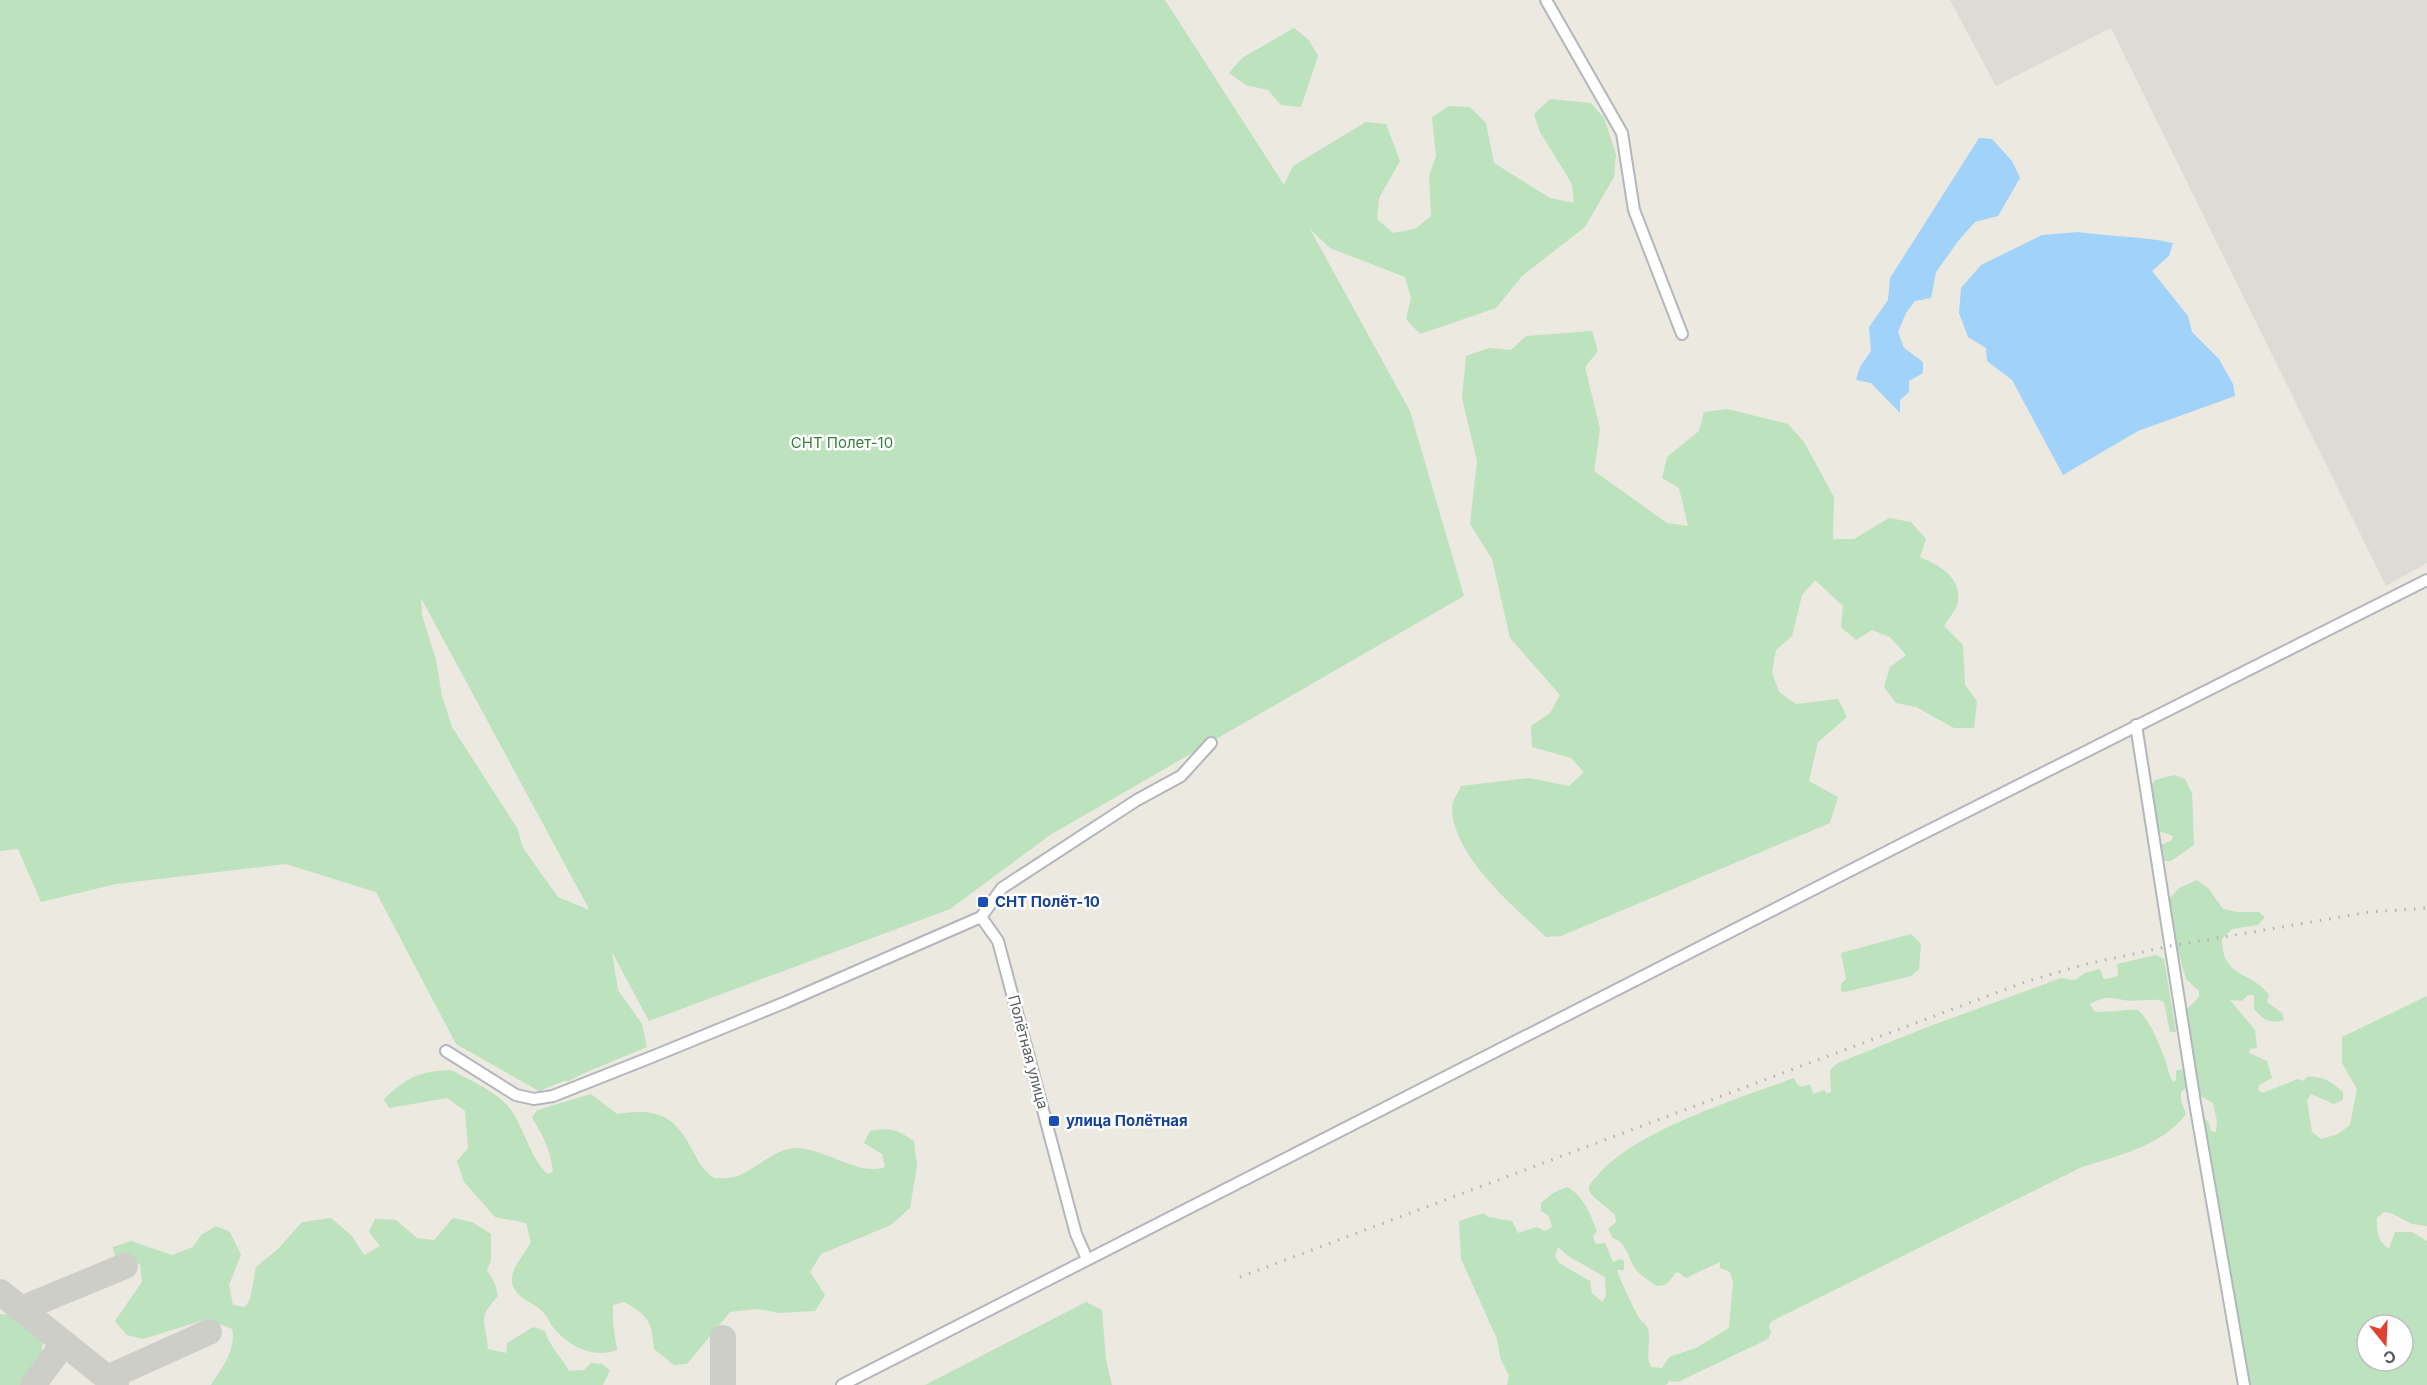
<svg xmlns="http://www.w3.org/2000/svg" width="2427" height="1385" viewBox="0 0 2427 1385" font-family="Inter,sans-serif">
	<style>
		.industrial { fill: #dddbd5 }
		.green { fill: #bde2be; fill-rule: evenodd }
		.water { fill: #a1d2fa }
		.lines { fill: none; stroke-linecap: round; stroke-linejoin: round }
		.taxiway { stroke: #cecec9; stroke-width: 26 }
		.minor-casing { stroke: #b3b6bb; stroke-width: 14 }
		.minor { stroke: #fff; stroke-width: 10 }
		.rail { stroke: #b1b2b2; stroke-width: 3; stroke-dasharray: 1.5 8; stroke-linecap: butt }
		.transit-dot { fill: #1a4fb4; stroke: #fff; stroke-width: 2 }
		.labels { text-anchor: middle; stroke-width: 5; stroke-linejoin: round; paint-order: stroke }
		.park-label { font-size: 15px; fill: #38813d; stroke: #fff }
		.transit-label { font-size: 15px; font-weight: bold; fill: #164399; stroke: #fff; text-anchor: start }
		.street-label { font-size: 15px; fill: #595c61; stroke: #fff }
	</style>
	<rect width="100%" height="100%" fill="#ebe9e0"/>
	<path class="industrial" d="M1950 0H2427V563L2386 586 2111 28 1996 86Z"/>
	<g class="green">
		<path d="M0 0H1165L1284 185 1293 166 1366 122 1386 124 1400 161 1379 198 1377 219 1393 233 1415 229 1431 216 1429 176 1436 156 1432 117 1449 106 1470 107 1486 123 1494 163 1550 198 1574 203 1572 184 1540 132 1534 114 1550 99 1591 103 1604 118 1616 155 1614 177 1585 227 1522 276 1496 308 1420 334 1406 319 1411 298 1405 277 1330 248 1310 229 1410 411 1464 596 1050 835 950 909 649 1021 612 952 618 990 642 1024 647 1047 582 1074 569 1081H564L539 1091 456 1044 376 892 286 864 116 884 41 902 18 849 0 851ZM421 598 589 909V910L558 897 523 848 517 828 452 727 442 696 436 660 422 615Z"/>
		<path d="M1294 28 1309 40 1318 56 1301 107 1281 105 1268 90 1246 85 1229 73 1242 58Z"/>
		<path d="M1592 331 1598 351 1585 367 1600 429 1594 471 1667 523 1688 526 1679 488 1662 478 1667 457 1699 431 1704 412 1727 409 1788 424 1804 442 1834 497 1833 539H1854L1889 518 1911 522 1926 539 1920 557C1938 565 1961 576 1958 601 1958 608 1948 619 1944 626L1963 645 1965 685 1977 701 1974 728H1954L1916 707 1896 703 1884 687 1890 667 1906 655 1890 637 1872 630 1856 640 1841 627 1843 606 1815 580 1802 595 1792 636 1776 650 1772 672 1779 692 1796 704 1838 699 1847 717 1818 742 1809 781 1838 797 1830 823 1561 936 1546 937C1513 906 1453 856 1452 808 1452 801 1458 793 1461 786L1529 778 1569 786 1584 772 1571 758 1532 747 1531 726 1550 713 1560 695 1510 638 1492 559 1470 524 1477 461 1462 398 1466 356 1489 348 1511 350 1526 336Z"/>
		<path d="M2174 775 2185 779 2192 793 2194 845 2171 861H2163L2158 853 2161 845 2172 840 2173 836 2156 830 2150 788 2155 780Z"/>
		<path d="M2197 880 2209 889 2223 909 2237 912H2259L2265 917 2258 925 2232 929 2222 939C2222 979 2251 970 2269 995L2267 1002 2282 1013 2284 1020C2269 1024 2264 1020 2254 1009V995H2248L2242 1001 2230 1000 2255 1030 2257 1048 2250 1049 2249 1053 2267 1061 2272 1078 2259 1085 2258 1090 2262 1093 2298 1079 2304 1081 2307 1077C2322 1075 2332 1082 2343 1092V1100L2334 1104 2311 1094 2307 1101 2312 1132 2321 1139 2338 1134 2350 1125 2357 1089 2342 1063V1037L2427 996V1226L2412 1224 2391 1213 2384 1212 2377 1218C2376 1230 2378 1242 2389 1249L2395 1232H2412L2427 1241V1385H2248L2202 1121 2204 1119 2208 1121 2211 1131 2216 1132 2217 1121 2213 1103 2197 1094 2184 1012 2199 997V991L2186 979 2172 930 2169 899 2179 888ZM2367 1325H2403V1361H2367Z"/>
		<path d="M1911 934 1921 944 1919 969 1911 976 1845 992 1841 991V984L1846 979 1841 953Z"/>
		<path d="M2156 955 2164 959 2176 1032H2170L2164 1002 2159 1000C2148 999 2133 1002 2123 1000 2109 997 2103 997 2090 1004L2094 1011C2104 1014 2125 1009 2138 1010 2151 1022 2158 1042 2165 1059 2168 1067 2168 1075 2173 1082L2176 1080V1071L2182 1069 2187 1087 2181 1092V1101L2186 1114C2164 1145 2117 1156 2082 1167L1772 1321 1769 1326 1771 1332 1768 1339 1678 1382 1669 1381 1666 1385H1507L1509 1376 1500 1357 1497 1339 1461 1259 1459 1221 1484 1213 1488 1217 1512 1221 1518 1233 1537 1227 1545 1231 1552 1227 1549 1216 1541 1211V1203L1553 1193 1567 1187C1584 1196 1590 1214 1597 1231L1593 1237 1596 1244 1605 1243 1613 1262 1621 1259 1624 1261V1270H1617C1618 1276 1635 1311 1639 1318 1642 1322 1646 1324 1648 1329 1651 1341 1645 1357 1651 1367L1662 1368 1669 1357 1696 1348 1729 1328 1733 1282 1730 1272 1720 1268V1262L1686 1278 1678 1272 1675 1273C1669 1282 1667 1286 1657 1286 1651 1282 1643 1277 1638 1272 1628 1262 1628 1242 1613 1238L1608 1229 1616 1222 1615 1215C1610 1209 1590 1196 1589 1190 1588 1184 1595 1179 1598 1175 1635 1131 1740 1098 1794 1078L1797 1084 1802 1087 1810 1084 1813 1094 1824 1090 1827 1094 1831 1092 1830 1070 1838 1063 1925 1028 2061 978 2075 980 2085 973 2100 969 2103 978 2106 979 2118 976 2117 964ZM1558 1247 1568 1256 1605 1277 1606 1296 1602 1302 1592 1293 1590 1281 1559 1263 1555 1256Z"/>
		<path d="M451 1070C471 1081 501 1093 513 1113 526 1134 530 1156 547 1174L553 1172C551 1151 543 1135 532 1118L537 1110 591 1094 617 1114C651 1109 671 1112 689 1144 697 1158 701 1169 714 1178 720 1178 727 1179 733 1177 751 1174 772 1149 796 1148 825 1148 859 1177 885 1167L882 1154 864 1143 870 1131C891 1127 897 1130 914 1141L917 1166 910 1208 891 1225 821 1254 810 1272 825 1295 815 1311 780 1313 757 1309 730 1312 687 1364 674 1365 654 1349C652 1322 648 1315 624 1302L613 1305V1323L617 1350C592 1359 568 1346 552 1326 549 1321 546 1314 542 1311 531 1300 517 1300 512 1283 509 1270 525 1254 531 1242L526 1223 495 1217 464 1182 457 1161 468 1148 465 1111 447 1098 389 1108 384 1099C406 1078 419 1071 451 1070Z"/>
		<path d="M331 1218 352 1236 364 1255 380 1246 369 1232 375 1219 396 1220 417 1238 434 1240 453 1218 472 1222 491 1234V1260L487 1270 495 1284 498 1296C476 1320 486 1320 488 1349L506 1353 507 1343 533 1327 545 1331C549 1346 561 1356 569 1371L584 1370 591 1363 602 1364 610 1370 603 1385H211C222 1368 237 1349 232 1329L207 1319 143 1339 127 1335 115 1321 142 1282 140 1264 115 1257 113 1247 131 1241 172 1255 193 1247 201 1235 216 1226 230 1232 241 1255 229 1285 233 1305 245 1307 250 1299 256 1267 278 1249 302 1222Z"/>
		<path d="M1086 1302 1102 1310 1106 1360 1112 1385H925Z"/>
		<path d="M0 1314 15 1316 43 1338 41 1361 26 1385H0Z"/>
	</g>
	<g class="water">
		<path d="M1979 138 1992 139 2012 161 2020 178 1998 216 1975 222 1959 240 1936 272 1931 298 1915 301 1906 313 1898 332 1904 348 1923 362V373L1909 381V392L1900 400V413L1871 383 1856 380 1860 367 1871 351 1869 327 1888 300 1890 278Z"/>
		<path d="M2078 232C2110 237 2142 236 2173 243L2169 256 2152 271 2188 316 2192 332 2219 359 2233 384 2235 396 2138 431 2063 475 2012 380 1987 361 1986 348 1968 337 1959 313 1961 288 1981 265 2042 235Z"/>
	</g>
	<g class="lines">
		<g class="taxiway">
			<path d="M0 1292 116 1385"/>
			<path d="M21 1309 125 1266"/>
			<path d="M107 1378 209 1332"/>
			<path d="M33 1385 64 1343"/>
			<path d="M723 1385V1338"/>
		</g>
		<defs>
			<g id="minor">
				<path d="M1546 0 1622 133 1634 210 1682 334"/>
				<path d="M2136 725 2195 1103 2244 1385"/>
				<path d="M981 917 998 941 1076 1234 1087 1259"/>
				<path d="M446 1051 516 1095 534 1099 553 1096 654 1056 786 1002 981 917 1002 888 1137 800 1181 776 1211 743"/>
				<path d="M842 1385 1912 839 2427 580"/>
			</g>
		</defs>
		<use href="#minor" class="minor-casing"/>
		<use href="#minor" class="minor"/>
		<path class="rail" d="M1240 1277 2025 982 2086 964 2170 946 2370 912 2427 908"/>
	</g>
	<g class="transit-dot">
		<rect x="977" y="896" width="12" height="12" rx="3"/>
		<rect x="1048" y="1115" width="12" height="12" rx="3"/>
	</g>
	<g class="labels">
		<g class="park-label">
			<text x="842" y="448">СНТ Полет-10</text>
		</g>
		<g class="transit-label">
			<text x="995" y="907">СНТ Полёт-10</text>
			<text x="1066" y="1126">улица Полётная</text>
		</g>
		<g class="street-label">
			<text transform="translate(1028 1052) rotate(75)" y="5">Полётная улица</text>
		</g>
	</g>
	<g transform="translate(2385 1343) rotate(162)"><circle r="28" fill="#ffffff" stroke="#bdbec0" stroke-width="1.5"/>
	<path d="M0-4.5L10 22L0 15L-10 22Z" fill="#e04232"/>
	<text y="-9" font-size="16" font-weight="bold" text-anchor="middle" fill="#595c61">С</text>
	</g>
</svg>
